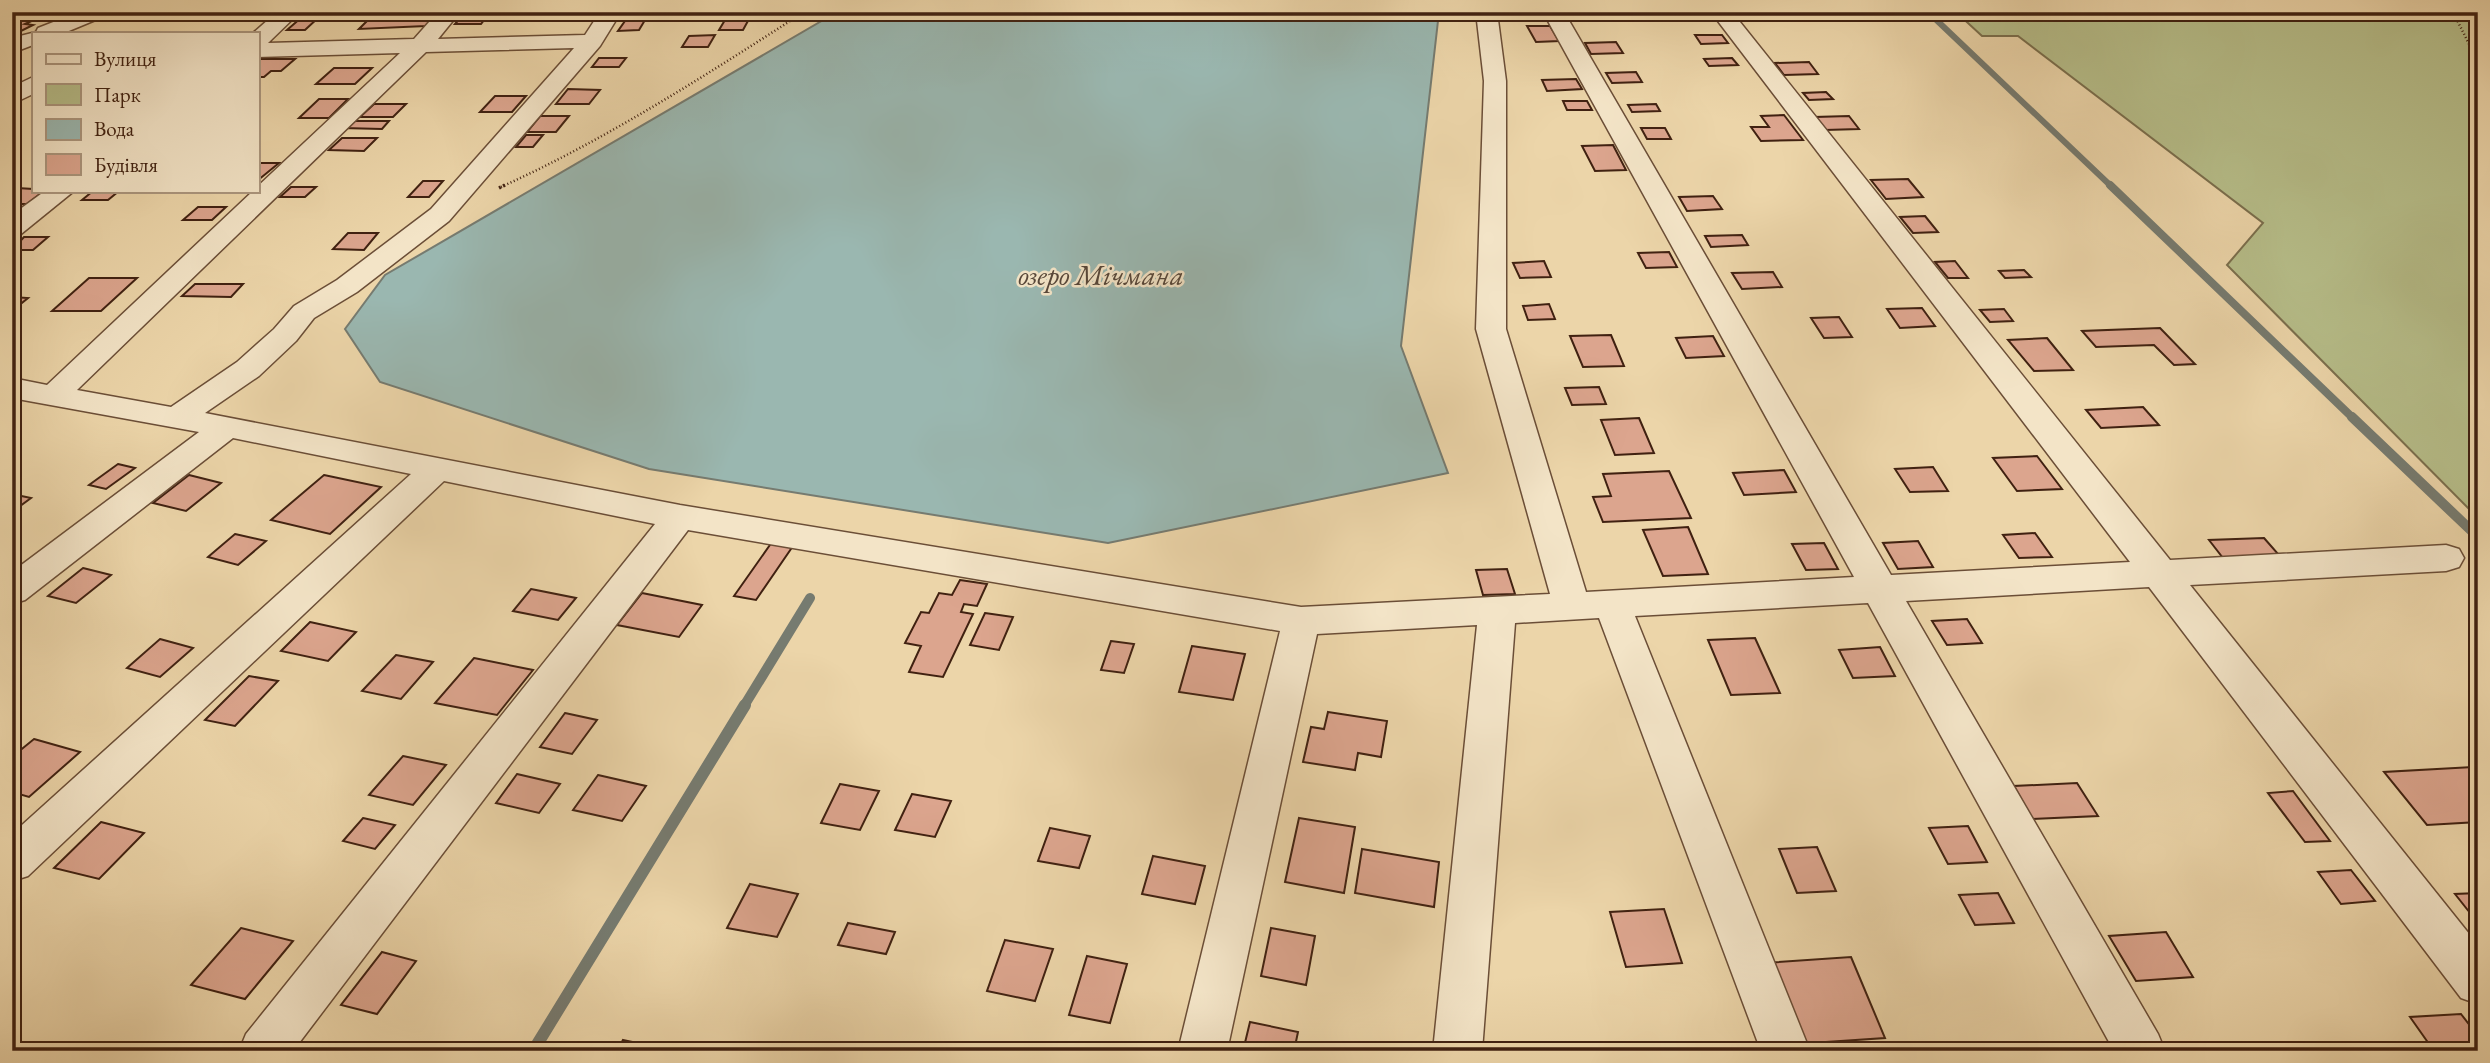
<svg xmlns="http://www.w3.org/2000/svg" width="2490" height="1063" viewBox="0 0 2490 1063" font-family="'EB Garamond',serif">
	<style>
		.green { fill: #b6bd89; stroke: #7b6f4d; stroke-width: 2 }
		.water { fill: #9ab7b0; stroke: #767b70; stroke-width: 2 }
		.lines { fill: none; stroke-linecap: round; stroke-linejoin: round }
		.stream-far3 { stroke: #767b70; stroke-width: 6 }
		.stream-far2 { stroke: #767b70; stroke-width: 8 }
		.stream-far1 { stroke: #767b70; stroke-width: 10 }
		.stream { stroke: #767b70; stroke-width: 12 }
		.building { fill: #dca58e; stroke: #402111; stroke-width: 2 }
		.minor-casing { stroke: #6b4e37; stroke-width: 3 }
		.path-far2 { stroke: #402111; stroke-width: 2.5; stroke-dasharray: 1 2.5; stroke-linecap: butt }
		.path-far1 { stroke: #402111; stroke-width: 3.5; stroke-dasharray: 2 2.5; stroke-linecap: butt }
		.path { stroke: #402111; stroke-width: 4.5; stroke-dasharray: 2 3.5; stroke-linecap: butt }
		.minor { fill: #f3e4c7; fill-rule: evenodd }
		.labels { text-anchor: middle; stroke-width: 5; stroke-linejoin: round; paint-order: stroke }
		.water-label { font-size: 28px; font-style: italic; fill: #564639; stroke: #f3e4c7 }
	</style>
	<rect width="100%" height="100%" fill="#ecd5a9"/>
	<filter id="stains"><feTurbulence type="fractalNoise" baseFrequency=".00286" numOctaves="4"/><feColorMatrix values="0 0 0 0 .2 0 0 0 0 .09 0 0 0 0 .02 0 0 0 .5 -.17"/></filter>
	<radialGradient id="worn" r=".72"><stop offset=".6" stop-color="#630" stop-opacity="0"/><stop offset="1" stop-color="#630" stop-opacity=".3"/></radialGradient>
	<path class="green" d="M1956 12H2478V518L2227 265 2263 223 2018 36H1982Z"/>
	<path class="water" d="M837 12H1439L1401 346 1448 473 1108 543 649 469 380 382 345 329 385 275Z"/>
	<g class="lines">
		<path class="stream-far3" d="M1928 12 2112 187"/>
		<path class="stream-far2" d="M2110 185 2354 419"/>
		<g class="stream-far1">
			<path d="M2352 417 2478 537"/>
			<path d="M744 706 810 598"/>
		</g>
		<path class="stream" d="M533 1051 745 705"/>
	</g>
	<g class="building">
		<path d="M132 12H150L141 19H123Z"/>
		<path d="M569 12H597L590 21H562Z"/>
		<path d="M1684 12H1700L1705 19 1690 20Z"/>
		<path d="M373 15H437L426 26 359 29Z"/>
		<path d="M488 15 481 24H455L462 16Z"/>
		<path d="M328 16H357L353 19 324 20Z"/>
		<path d="M18 17 34 20 25 24 33 25 21 31 12 30V20Z"/>
		<path d="M302 17H319L305 30H287Z"/>
		<path d="M749 19 743 30H719L725 20Z"/>
		<path d="M645 20 639 30 618 31 625 21Z"/>
		<path d="M1527 26H1550L1559 41 1536 42Z"/>
		<path d="M715 35 708 47H682L689 36Z"/>
		<path d="M1695 35H1722L1728 43 1701 44Z"/>
		<path d="M1616 42 1623 53 1591 54 1585 43Z"/>
		<path d="M599 58H626L619 67H592Z"/>
		<path d="M1732 58 1738 65 1709 66 1704 59Z"/>
		<path d="M257 59H295L281 71H271L264 77H257Z"/>
		<path d="M1809 62 1818 74 1784 75 1775 63Z"/>
		<path d="M334 68H372L355 84H316Z"/>
		<path d="M1636 72 1642 82 1612 83 1606 73Z"/>
		<path d="M1576 79 1582 89 1547 91 1542 80Z"/>
		<path d="M568 89 600 90 589 104H556Z"/>
		<path d="M1826 92 1833 99 1809 100 1803 93Z"/>
		<path d="M495 96H526L512 112H480Z"/>
		<path d="M319 99H348L329 118H299Z"/>
		<path d="M1563 101H1587L1592 110H1567Z"/>
		<path d="M374 104H406L393 117H360Z"/>
		<path d="M1656 104 1660 111 1632 112 1628 105Z"/>
		<path d="M1784 115 1803 140 1761 141 1751 127H1769L1761 116Z"/>
		<path d="M540 116H569L556 132H527Z"/>
		<path d="M1849 116 1859 129 1825 130 1815 117Z"/>
		<path d="M350 121H389L382 129 343 128Z"/>
		<path d="M1641 128H1665L1671 139H1647Z"/>
		<path d="M526 135H543L533 147H516Z"/>
		<path d="M342 138H377L364 151 329 150Z"/>
		<path d="M1613 145 1626 170 1595 171 1582 146Z"/>
		<path d="M257 163H279L257 181Z"/>
		<path d="M1908 179 1923 197 1886 199 1871 180Z"/>
		<path d="M423 181H443L429 197H408Z"/>
		<path d="M291 187H316L305 197H280Z"/>
		<path d="M17 188 33 189V191H44L27 204H12V192Z"/>
		<path d="M93 191H119L108 200H82Z"/>
		<path d="M1713 196 1722 209 1687 211 1679 197Z"/>
		<path d="M198 207H226L212 220H183Z"/>
		<path d="M1925 216 1938 232 1913 233 1900 217Z"/>
		<path d="M348 233H378L364 250 333 249Z"/>
		<path d="M1742 235 1748 245 1711 247 1705 236Z"/>
		<path d="M24 237H48L33 250H12Z"/>
		<path d="M1669 252 1677 267 1646 268 1638 253Z"/>
		<path d="M1544 261 1551 277 1520 278 1513 263Z"/>
		<path d="M1955 261 1968 278H1948L1935 262Z"/>
		<path d="M2024 270 2031 277 2005 278 1999 271Z"/>
		<path d="M1773 272 1782 287 1742 289 1732 273Z"/>
		<path d="M89 278H137L101 311H52Z"/>
		<path d="M195 284H243L231 297 182 296Z"/>
		<path d="M12 297 28 298 12 311Z"/>
		<path d="M1549 304 1555 319 1528 320 1523 306Z"/>
		<path d="M1922 308 1935 326 1900 328 1887 309Z"/>
		<path d="M2004 309 2013 321 1990 322 1980 310Z"/>
		<path d="M1839 317 1852 337 1824 338 1811 318Z"/>
		<path d="M2160 328 2195 364 2174 365 2154 345 2096 347 2082 331Z"/>
		<path d="M1611 335 1624 366 1583 367 1570 336Z"/>
		<path d="M1713 336 1724 356 1686 358 1676 338Z"/>
		<path d="M2047 338 2073 370 2034 371 2008 340Z"/>
		<path d="M1599 387 1606 404 1572 405 1565 388Z"/>
		<path d="M2143 407 2159 425 2101 428 2086 410Z"/>
		<path d="M1639 418 1654 453 1615 455 1601 420Z"/>
		<path d="M2037 456 2062 489 2017 491 1993 458Z"/>
		<path d="M118 464 135 468 106 489 89 485Z"/>
		<path d="M1933 467 1948 491 1910 492 1895 469Z"/>
		<path d="M1784 470 1796 492 1744 495 1733 473Z"/>
		<path d="M1669 471 1691 518 1603 522 1593 497 1611 496 1603 474Z"/>
		<path d="M189 475 221 483 186 511 153 503Z"/>
		<path d="M324 475 381 487 330 534 271 520Z"/>
		<path d="M12 494 31 498 12 512Z"/>
		<path d="M1688 527 1708 574 1663 576 1643 530Z"/>
		<path d="M2035 533 2052 557 2019 558 2003 535Z"/>
		<path d="M235 534 266 541 238 565 208 557Z"/>
		<path d="M2264 538 2279 555 2223 558 2209 540Z"/>
		<path d="M1918 541 1933 567 1898 569 1883 543Z"/>
		<path d="M772 542 793 546 756 600 734 596Z"/>
		<path d="M1824 543 1838 569 1806 570 1792 544Z"/>
		<path d="M83 568 111 575 76 603 48 596Z"/>
		<path d="M1507 569 1515 594 1483 595 1476 570Z"/>
		<path d="M960 580 987 584 977 606 964 604 961 612 973 614 943 677 909 672 921 646 905 643 921 612 929 613 939 593 952 595Z"/>
		<path d="M531 589 576 598 558 620 513 611Z"/>
		<path d="M642 593 702 605 679 637 617 625Z"/>
		<path d="M985 613 1013 617 999 650 970 645Z"/>
		<path d="M1967 619 1982 643 1947 645 1932 621Z"/>
		<path d="M310 622 356 632 328 661 281 651Z"/>
		<path d="M1755 638 1780 693 1731 695 1708 640Z"/>
		<path d="M160 639 193 648 160 677 127 668Z"/>
		<path d="M1111 641 1134 644 1124 673 1101 670Z"/>
		<path d="M1192 646 1245 654 1233 700 1179 692Z"/>
		<path d="M1880 647 1895 676 1853 678 1839 650Z"/>
		<path d="M396 655 433 662 401 699 362 691Z"/>
		<path d="M474 658 533 670 497 715 435 703Z"/>
		<path d="M249 676 278 681 235 726 205 720Z"/>
		<path d="M1328 712 1387 721 1381 757 1358 753 1355 770 1303 762 1311 727 1324 729Z"/>
		<path d="M565 713 597 720 572 754 540 747Z"/>
		<path d="M34 739 80 752 29 797 12 792V757Z"/>
		<path d="M403 756 446 765 413 805 369 795Z"/>
		<path d="M2473 767 2478 773V822L2427 825 2384 772Z"/>
		<path d="M517 774 560 784 539 813 496 803Z"/>
		<path d="M598 775 646 786 622 821 573 810Z"/>
		<path d="M2077 783 2098 816 2032 819 2014 786Z"/>
		<path d="M840 784 879 791 860 830 821 823Z"/>
		<path d="M2293 791 2330 841 2305 842 2268 793Z"/>
		<path d="M912 794 951 801 935 837 895 830Z"/>
		<path d="M363 818 395 825 375 849 343 841Z"/>
		<path d="M1299 818 1355 827 1344 893 1285 882Z"/>
		<path d="M101 822 144 833 99 879 54 868Z"/>
		<path d="M1968 826 1987 862 1948 864 1929 828Z"/>
		<path d="M1050 828 1090 836 1079 868 1038 861Z"/>
		<path d="M1817 847 1836 891 1797 893 1779 849Z"/>
		<path d="M1362 849 1439 862 1434 907 1355 893Z"/>
		<path d="M1153 856 1205 866 1195 904 1142 894Z"/>
		<path d="M2351 870 2375 901 2341 904 2318 872Z"/>
		<path d="M750 884 798 894 777 937 727 928Z"/>
		<path d="M1998 893 2014 923 1975 925 1959 895Z"/>
		<path d="M2478 893V923L2455 894Z"/>
		<path d="M1664 909 1682 963 1626 967 1610 912Z"/>
		<path d="M848 923 895 932 886 954 838 945Z"/>
		<path d="M241 928 293 941 245 999 191 985Z"/>
		<path d="M1271 928 1315 936 1306 985 1261 976Z"/>
		<path d="M2166 932 2193 977 2136 981 2109 936Z"/>
		<path d="M1005 940 1053 949 1035 1001 987 991Z"/>
		<path d="M382 952 416 961 377 1014 341 1005Z"/>
		<path d="M1087 956 1127 964 1110 1023 1069 1015Z"/>
		<path d="M1851 957 1885 1038 1796 1044 1765 963Z"/>
		<path d="M2461 1014 2478 1036V1051H2434L2410 1017Z"/>
		<path d="M1250 1022 1298 1032 1294 1051H1243Z"/>
		<path d="M623 1040 675 1051H617Z"/>
	</g>
	<g class="lines">
		<defs>
			<g id="minor">
				<path d="M79 12H108L105 16 64 33H33V45L12 53V38L36 32 38 28Z"/>
				<path d="M277 12H300L268 43 414 39 438 12H460L438 39 585 35 600 12H621L600 46 449 221 357 292 314 318 296 341 259 376 205 413 680 505 1301 607 1550 594 1476 329 1484 81 1476 12H1497L1506 81V329L1586 592 1854 577 1543 12H1564L1891 575 2130 562 1711 12H1732L2170 560 2446 545 2459 549 2464 558 2459 567 2446 571 2190 585 2478 945V1004L2461 998 2149 587 1906 601 2158 1034 2165 1051H2114L1868 603 1635 616 1810 1051H1761L1599 618 1515 623 1482 1051H1433L1477 625 1317 634 1227 1051H1178L1280 631 688 530 293 1051H239L246 1034 655 524 444 481 28 876 12 881V834L411 474 233 438 25 600 12 604V572L199 432 12 398V378L47 385 253 191H257V187L400 53 257 57V33H253ZM574 48 431 209 337 280 294 306 274 329 237 362 171 407 77 390 426 52Z"/>
				<path d="M33 77V94L12 104V87Z"/>
				<path d="M45 191H74L21 234 12 236V215Z"/>
			</g>
		</defs>
		<use href="#minor" class="minor-casing"/>
		<g class="path-far2">
			<path d="M2453 12 2478 62"/>
			<path d="M501 187C607 139 706 75 804 12"/>
		</g>
		<path class="path-far1" d="M499 188 505 185"/>
		<path class="path" d="M2478 435 2470 452 2478 462"/>
		<use href="#minor" class="minor"/>
	</g>
	<g class="labels">
		<g class="water-label">
			<text x="1101" y="285">озеро Мічмана</text>
		</g>
	</g>
	<rect width="2490" height="1063" fill="none" stroke="#ecd5a9" stroke-width="42"/>
	<rect x="14" y="14" width="2462" height="1035" fill="none" stroke="#402111" stroke-width="3.5"/>
	<rect x="21" y="21" width="2448" height="1021" fill="none" stroke="#402111" stroke-width="2"/>
	<rect x="32" y="32" width="228" height="161" fill="#f3e4c7" stroke="#ab967e" stroke-width="2"/>
	<rect x="46" y="54" width="35" height="10" fill="#f3e4c7" stroke="#ab967e" stroke-width="2"/>
	<text x="94" y="66" font-size="21" fill="#402111">Вулиця</text>
	<rect x="46" y="84" width="35" height="21" fill="#b6bd89" stroke="#ab967e" stroke-width="2"/>
	<text x="94" y="102" font-size="21" fill="#402111">Парк</text>
	<rect x="46" y="119" width="35" height="21" fill="#9ab7b0" stroke="#ab967e" stroke-width="2"/>
	<text x="94" y="136" font-size="21" fill="#402111">Вода</text>
	<rect x="46" y="154" width="35" height="21" fill="#dca58e" stroke="#ab967e" stroke-width="2"/>
	<text x="94" y="172" font-size="21" fill="#402111">Будівля</text>
	<rect width="100%" height="100%" filter="url(#stains)"/>
	<rect width="100%" height="100%" fill="url(#worn)"/>
</svg>
